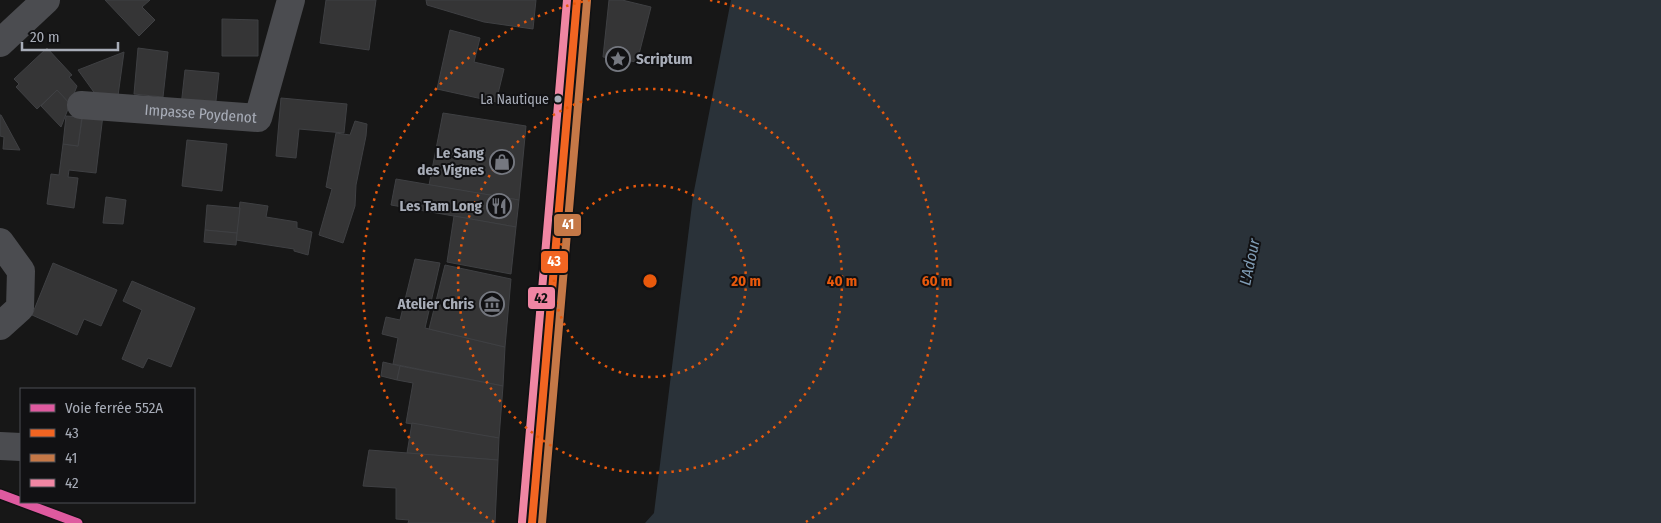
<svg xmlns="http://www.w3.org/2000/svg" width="1661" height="523" viewBox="0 0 1661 523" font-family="'Fira Sans Condensed',sans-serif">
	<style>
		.water { fill: #2a3239 }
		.building { fill: #353536; stroke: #3f4043 }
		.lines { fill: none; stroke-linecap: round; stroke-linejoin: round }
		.minor { stroke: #4b4c50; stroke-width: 28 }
		.major { stroke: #4d4f52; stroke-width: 28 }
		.bus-1-casing { stroke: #111113; stroke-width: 11 }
		.bus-2-casing { stroke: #111113; stroke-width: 11 }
		.bus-3-casing { stroke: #111113; stroke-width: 11 }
		.bus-1 { stroke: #f26522; stroke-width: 8 }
		.bus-2 { stroke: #c57847; stroke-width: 8 }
		.bus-3 { stroke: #f086a3; stroke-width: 8 }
		.rail-1-casing { stroke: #111113; stroke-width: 12 }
		.rail-1 { stroke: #de5a9f; stroke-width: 9 }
		.ring { fill: none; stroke: #e8590c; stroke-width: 2.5; stroke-dasharray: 2.5 5 }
		.bus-dot { fill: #a8adb8; stroke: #111113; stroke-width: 2 }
		.labels { text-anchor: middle; stroke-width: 4; stroke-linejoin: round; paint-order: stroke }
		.bus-label { font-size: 14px; fill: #a8adb8; stroke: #111113; text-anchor: end }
		.poi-label { font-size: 15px; font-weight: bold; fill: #a8adb8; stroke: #111113; text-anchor: end }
		.street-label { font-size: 15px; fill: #a8adb8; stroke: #111113 }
		.water-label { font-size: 16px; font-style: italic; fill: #7f9bb3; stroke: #111113 }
		.centre { fill: #e8590c; stroke: #111113; stroke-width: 2.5 }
		.ring-label { font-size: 15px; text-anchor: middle; font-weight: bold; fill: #e8590c; stroke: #111113; stroke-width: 4; stroke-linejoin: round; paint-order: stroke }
		.line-badge { stroke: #111113; stroke-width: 2 }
		.badge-label { font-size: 14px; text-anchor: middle; font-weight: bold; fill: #fff }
		.pale-badge-label { font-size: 14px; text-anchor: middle; font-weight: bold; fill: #111 }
	</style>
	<rect width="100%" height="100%" fill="#171717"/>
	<path class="water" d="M731 0H1661V523H645L654 513 693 196Z"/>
	<g class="building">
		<path d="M105 0H150L142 7 155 20 139 36Z"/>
		<path d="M326 0H376L369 50 320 43Z"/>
		<path d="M426 0H536L533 29 484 22 427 5Z"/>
		<path d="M609 0H622L651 7 637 62 603 57Z"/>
		<path d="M222 19 258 20V56H222Z"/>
		<path d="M450 30 480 38 474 62 504 69 496 102 437 89Z"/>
		<path d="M47 48 72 75 69 77 77 86 70 104 57 90 37 109 16 87 19 84 14 79Z"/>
		<path d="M138 48 168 52 163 97 134 94Z"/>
		<path d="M124 52 117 103 101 102 78 70Z"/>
		<path d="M185 70 219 73 215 110 181 106Z"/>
		<path d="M57 90 70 104 61 127 41 106Z"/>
		<path d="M281 98 347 104 344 133 299 129 296 158 276 156Z"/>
		<path d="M83 112 103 115 96 173 69 170 68 177 78 178 74 208 47 204 51 174 59 175 63 144 78 146Z"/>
		<path d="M443 113 526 126 519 200 429 185Z"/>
		<path d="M0 115H1L20 150 3 149 4 137 0 136Z"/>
		<path d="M66 116 82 117 78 146 63 144Z"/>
		<path d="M355 121 367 124 366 136 356 185 355 206 343 243 319 235 332 189 326 187 336 133 350 135Z"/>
		<path d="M187 140 227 144 222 191 182 186Z"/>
		<path d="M396 179 519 200 516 227 391 205Z"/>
		<path d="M106 197 126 200 123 224 103 223Z"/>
		<path d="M240 202 268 206 266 217 297 222V228L312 232 308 255 294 251V249L236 240Z"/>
		<path d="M207 205 240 208 237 233 205 230Z"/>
		<path d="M454 216 516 227 511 274 447 262Z"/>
		<path d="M205 230 237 233 236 245 204 242Z"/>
		<path d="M415 259 440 263 425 328 505 347 503 386 393 364 398 338 382 334 386 317 400 320Z"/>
		<path d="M53 263 117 290 101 326 84 319 77 335 32 315Z"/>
		<path d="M445 265 511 279 505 347 429 329Z"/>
		<path d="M132 281 195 308 171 367 148 358 143 368 122 359 142 310 123 301Z"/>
		<path d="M383 362 400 366 397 380 381 376Z"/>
		<path d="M400 366 503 386 499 438 406 423 413 383 397 380Z"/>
		<path d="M412 423 499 438 498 460 407 453Z"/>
		<path d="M369 450 498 460 495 523H408L409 520 396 519V488L363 486Z"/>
	</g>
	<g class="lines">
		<g class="minor">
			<path d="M0 43 46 0"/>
			<path id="s1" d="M81 105 258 118 291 0"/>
			<path d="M0 242 21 271 20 308 0 326"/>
			<path d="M0 446 21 447"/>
		</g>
		<path class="major" d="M532 523 571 80 577 0"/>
		<defs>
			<path id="bus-1" d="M532 523 577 0"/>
			<path id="bus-2" d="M542 523 587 1"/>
			<path id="bus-3" d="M522 522 567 0"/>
		</defs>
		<use href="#bus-1" class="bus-1-casing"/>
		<use href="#bus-2" class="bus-2-casing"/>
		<use href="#bus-3" class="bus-3-casing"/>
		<use href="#bus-1" class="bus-1"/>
		<use href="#bus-2" class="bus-2"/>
		<use href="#bus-3" class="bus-3"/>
		<defs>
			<path id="rail-1" d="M0 494 78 523"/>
		</defs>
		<use href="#rail-1" class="rail-1-casing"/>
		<use href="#rail-1" class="rail-1"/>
	</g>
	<g class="ring">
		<circle cx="650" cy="281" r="96"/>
		<circle cx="650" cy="281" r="192"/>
		<path d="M494 522A287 287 0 0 1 590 0M710 0A287 287 0 0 1 806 522"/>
	</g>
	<defs>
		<symbol id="sight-ring" viewBox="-11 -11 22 22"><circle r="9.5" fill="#111113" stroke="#757880" stroke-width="1.5"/><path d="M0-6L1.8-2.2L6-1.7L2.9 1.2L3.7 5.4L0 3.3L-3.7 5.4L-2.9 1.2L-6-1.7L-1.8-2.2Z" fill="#757880"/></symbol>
		<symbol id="shop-ring" viewBox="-11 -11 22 22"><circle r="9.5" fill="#111113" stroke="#757880" stroke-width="1.5"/><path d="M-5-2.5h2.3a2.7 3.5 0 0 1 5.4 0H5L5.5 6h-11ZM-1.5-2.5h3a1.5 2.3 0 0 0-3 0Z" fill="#757880"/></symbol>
		<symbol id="restaurant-ring" viewBox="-11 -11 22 22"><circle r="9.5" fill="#111113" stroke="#757880" stroke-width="1.5"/><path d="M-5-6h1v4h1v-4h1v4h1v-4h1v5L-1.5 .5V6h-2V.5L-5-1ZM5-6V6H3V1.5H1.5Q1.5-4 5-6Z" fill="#757880"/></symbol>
		<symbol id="museum-ring" viewBox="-11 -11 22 22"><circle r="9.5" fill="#111113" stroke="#757880" stroke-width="1.5"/><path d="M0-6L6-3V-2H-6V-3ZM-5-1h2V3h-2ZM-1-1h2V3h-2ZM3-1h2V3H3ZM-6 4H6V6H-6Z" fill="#757880"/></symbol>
	</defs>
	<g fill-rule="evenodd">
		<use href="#sight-ring" x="604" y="45" width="28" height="28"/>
		<use href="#shop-ring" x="488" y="148" width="28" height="28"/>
		<use href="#restaurant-ring" x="485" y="192" width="28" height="28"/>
		<use href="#museum-ring" x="478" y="290" width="28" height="28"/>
	</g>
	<circle class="bus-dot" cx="558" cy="99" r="4.5"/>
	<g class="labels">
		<g class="bus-label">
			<text x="549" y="104">La Nautique</text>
		</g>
		<g class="poi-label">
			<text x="636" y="64" text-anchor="start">Scriptum</text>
			<text x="484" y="158">Le Sang<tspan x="484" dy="17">des Vignes</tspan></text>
			<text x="482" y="211">Les Tam Long</text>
			<text x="474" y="309">Atelier Chris</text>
		</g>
		<g class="street-label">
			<text dy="5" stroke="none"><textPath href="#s1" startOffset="120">Impasse Poydenot</textPath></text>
		</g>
		<g class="water-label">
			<text transform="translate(1249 262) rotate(-78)" y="6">L'Adour</text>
		</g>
	</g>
	<circle cx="650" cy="281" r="8" class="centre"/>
	<g class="ring-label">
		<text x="746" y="286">20 m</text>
		<text x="842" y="286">40 m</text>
		<text x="937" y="286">60 m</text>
	</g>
	<g class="line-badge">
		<rect x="553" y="213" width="29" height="24" rx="5" fill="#c57847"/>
		<rect x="540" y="250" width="29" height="24" rx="5" fill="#f26522"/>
		<rect x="527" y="286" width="29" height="24" rx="5" fill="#f086a3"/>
	</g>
	<g class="badge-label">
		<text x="568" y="229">41</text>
		<text x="554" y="266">43</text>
	</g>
	<g class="pale-badge-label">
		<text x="541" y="303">42</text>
	</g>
	<rect x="20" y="388" width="175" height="115" fill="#111113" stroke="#4d4f55"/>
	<rect x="30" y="404" width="25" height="8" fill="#de5a9f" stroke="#4d4f55"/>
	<text x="65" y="413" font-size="15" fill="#a8adb8">Voie ferrée 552A</text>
	<rect x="30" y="429" width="25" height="8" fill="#f26522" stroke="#4d4f55"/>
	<text x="65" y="438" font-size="15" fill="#a8adb8">43</text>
	<rect x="30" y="454" width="25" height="8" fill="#c57847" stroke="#4d4f55"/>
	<text x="65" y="463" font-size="15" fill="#a8adb8">41</text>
	<rect x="30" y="479" width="25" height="8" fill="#f086a3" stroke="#4d4f55"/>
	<text x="65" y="488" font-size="15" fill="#a8adb8">42</text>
	<path d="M22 42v8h96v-8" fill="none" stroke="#a8adb8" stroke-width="2.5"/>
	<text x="30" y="42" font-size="15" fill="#a8adb8" stroke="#111113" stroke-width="4" paint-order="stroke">20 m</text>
</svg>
